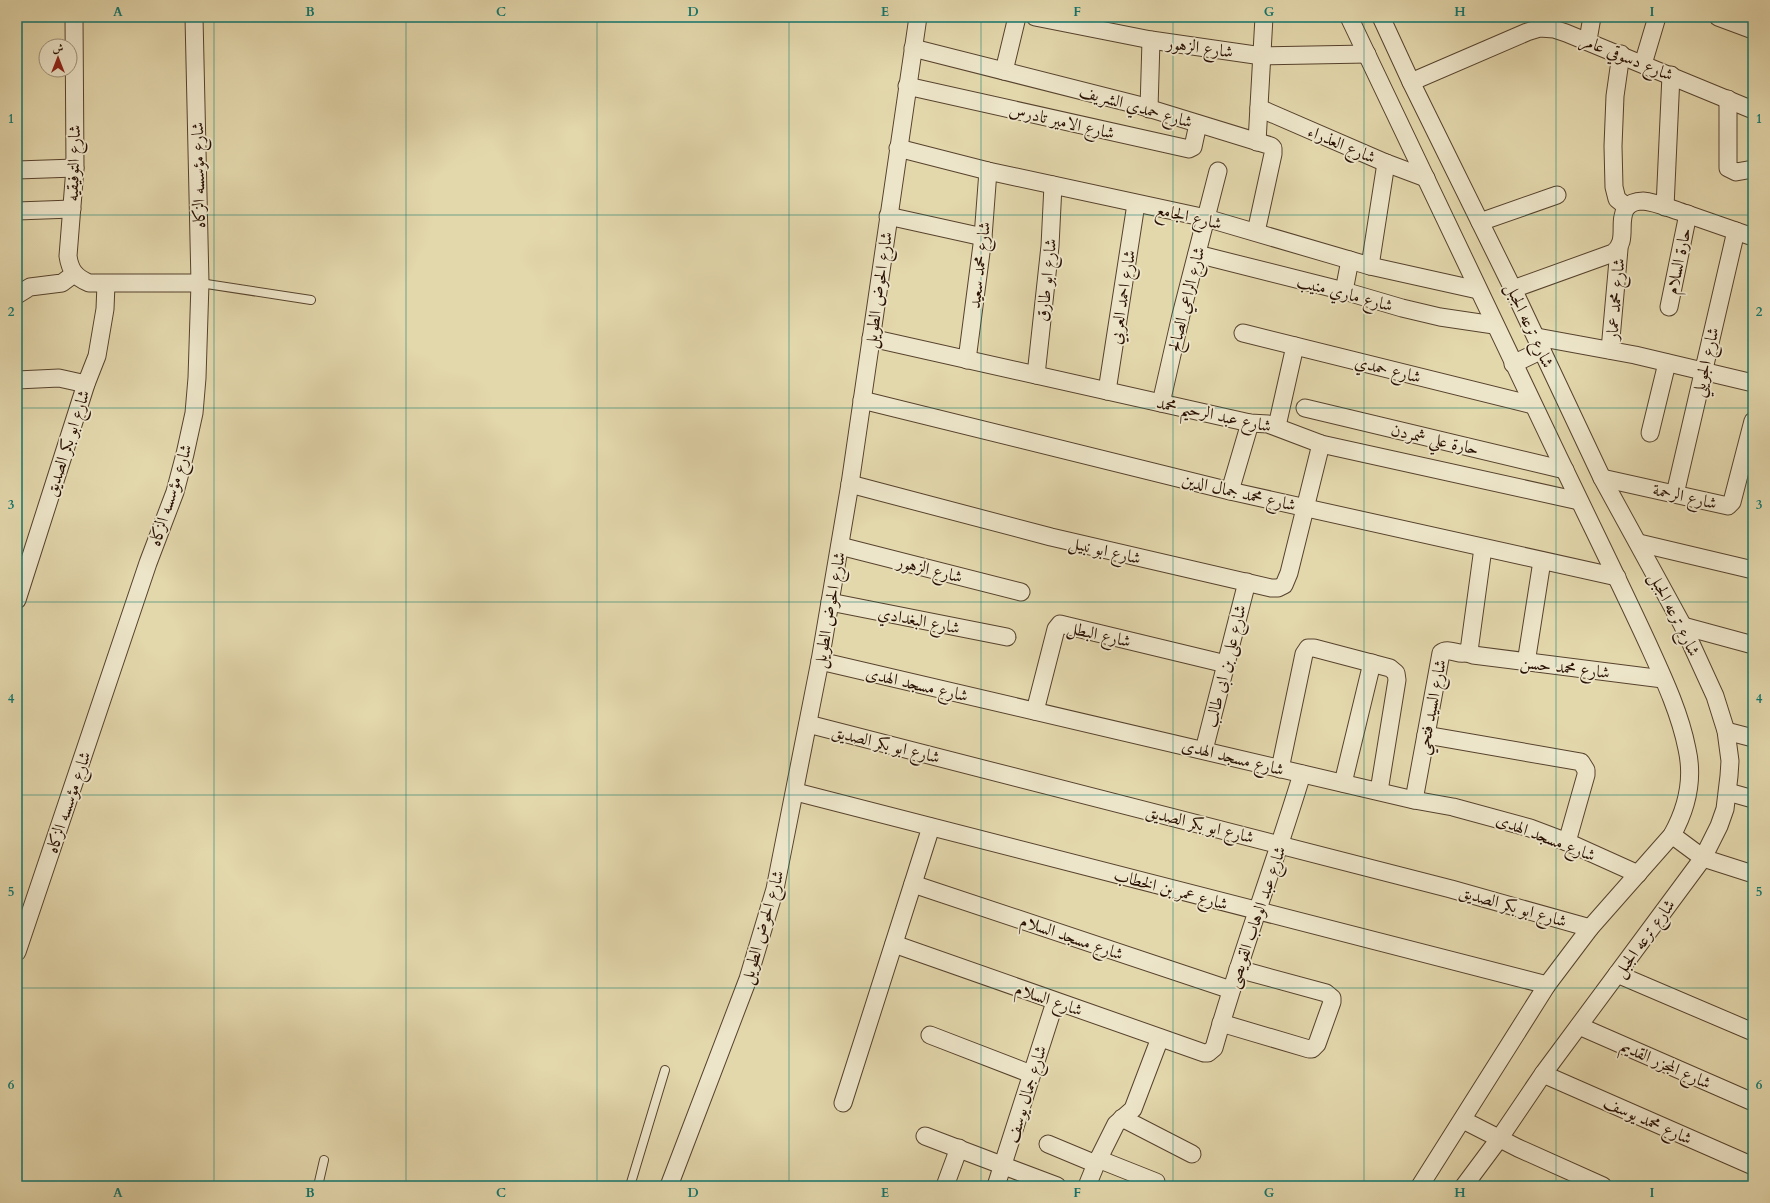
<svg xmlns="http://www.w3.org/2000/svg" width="1770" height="1203" viewBox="0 0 1770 1203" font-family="Cardo,Amiri,serif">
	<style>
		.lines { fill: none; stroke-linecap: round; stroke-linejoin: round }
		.service-casing { stroke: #57422d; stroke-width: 10 }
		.minor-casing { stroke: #57422d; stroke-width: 19 }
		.service { stroke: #ede5c9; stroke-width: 8 }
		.minor { stroke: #ede5c9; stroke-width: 17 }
		.grid { fill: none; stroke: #0f766e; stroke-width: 1; stroke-opacity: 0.55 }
		.labels { text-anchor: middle; stroke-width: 3.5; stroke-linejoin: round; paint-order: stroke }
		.street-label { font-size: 17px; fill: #281003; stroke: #ede5c9 }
		.neatline { fill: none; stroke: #0f766e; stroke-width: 1.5 }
		.grid-label { font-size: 13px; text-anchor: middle; font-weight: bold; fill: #0f766e }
	</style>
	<rect width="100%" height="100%" fill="#e3d7ac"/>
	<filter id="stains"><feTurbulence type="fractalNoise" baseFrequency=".005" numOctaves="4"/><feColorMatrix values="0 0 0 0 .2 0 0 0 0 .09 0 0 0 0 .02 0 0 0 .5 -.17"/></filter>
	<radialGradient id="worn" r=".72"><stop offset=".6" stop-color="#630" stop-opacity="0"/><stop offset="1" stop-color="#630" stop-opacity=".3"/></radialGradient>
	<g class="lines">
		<defs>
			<g id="service">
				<path d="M200 283 311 300"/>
				<path d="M318 1186 324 1160"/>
				<path d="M630 1186 665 1070"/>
			</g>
			<g id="minor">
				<path d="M74 17 75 168 68 256C70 270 75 277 89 283H200"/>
				<path d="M1035 17 1151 40 1262 56 1367 54"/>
				<path d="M1349 17C1424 174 1498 332 1574 489 1599 541 1624 592 1648 644 1663 677 1680 713 1687 749 1694 780 1687 808 1672 835L1590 928 1547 985 1420 1186"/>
				<path d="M1381 17 1411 82 1513 289 1602 478 1683 626 1715 696 1726 731 1730 761 1729 776 1725 809 1719 826 1703 858 1543 1074 1499 1139 1464 1186"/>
				<path d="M1718 17 1753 30"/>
				<path d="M1588 40 1592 17"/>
				<path d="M913 48 1138 105 1271 146 1273 148V154L1256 232"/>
				<path d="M1621 54 1615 96 1613 146 1614 187 1617 199 1627 207"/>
				<path d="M1643 64 1657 17"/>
				<path d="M1004 71 1017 17"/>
				<path d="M1411 82 1527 32 1540 28 1554 29 1566 33 1753 110"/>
				<path d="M907 86 1189 149 1193 147 1198 124"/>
				<path d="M1728 99V168L1736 172 1753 169"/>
				<path d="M1259 108 1386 163 1426 178"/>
				<path d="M1149 109 1151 40"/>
				<path d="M1257 142 1264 17"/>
				<path d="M898 148 988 171 1206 218 1370 266 1478 290"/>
				<path d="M17 170 75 168"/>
				<path d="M1665 207 1671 75"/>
				<path d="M17 211 72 209"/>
				<path d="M888 216 983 237"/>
				<path d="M1480 222 1557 195"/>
				<path d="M1197 254 1344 291 1402 308 1440 317 1494 325"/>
				<path d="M1370 266 1386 163"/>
				<path d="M1513 289 1613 253C1629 241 1617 223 1626 208 1630 203 1637 201 1643 201 1656 202 1671 209 1684 213 1707 221 1730 229 1753 237"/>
				<path d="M1344 291 1350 260"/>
				<path d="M17 295 30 287 62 283 74 274"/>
				<path d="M1669 307 1688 214"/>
				<path d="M1243 333 1533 405"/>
				<path d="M1537 337 1635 355 1753 383"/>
				<path d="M871 338 1250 423 1268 424 1321 444 1579 501"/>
				<path d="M1610 350 1619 249"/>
				<path d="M967 360 983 237 988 171"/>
				<path d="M1513 364 1542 350"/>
				<path d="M1036 375 1050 246 1053 185"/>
				<path d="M17 380 59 378 86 384"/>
				<path d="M1107 391 1136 204"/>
				<path d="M862 400 1230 491 1617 577"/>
				<path d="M1161 403 1181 315 1218 171"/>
				<path d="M1305 408 1565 470"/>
				<path d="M1277 426 1295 346"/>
				<path d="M1650 433 1667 363"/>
				<path d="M1602 478 1728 506 1732 502 1753 421"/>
				<path d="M850 484 1051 537 1271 588H1278L1284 585 1289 573 1321 444"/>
				<path d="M1230 491 1250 423"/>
				<path d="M1675 494 1736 231"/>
				<path d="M1639 543 1753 570"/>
				<path d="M840 546 1021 592"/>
				<path d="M17 600 86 384 97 356 105 309 106 284"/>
				<path d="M830 602 1007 637"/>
				<path d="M1683 626 1753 645"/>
				<path d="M1467 653 1473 655 1663 679"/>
				<path d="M820 661 1414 800 1453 807 1530 828 1567 842 1638 874"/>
				<path d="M1526 663 1542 561"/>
				<path d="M1035 711 1056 629 1060 624 1226 664"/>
				<path d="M808 724 1451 889 1590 928"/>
				<path d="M1726 731 1753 738"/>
				<path d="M1426 735 1581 762 1586 770V775L1567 842"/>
				<path d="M1204 750 1247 582"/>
				<path d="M1280 769 1304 654 1308 648H1314L1390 668 1396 673 1397 680 1379 791"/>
				<path d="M1343 783 1372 663"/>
				<path d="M796 792 1547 985"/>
				<path d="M1728 792 1753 799"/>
				<path d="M1414 800 1441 653C1449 646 1461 658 1469 651L1483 548"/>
				<path d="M1672 835 1703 858 1753 874"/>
				<path d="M913 884 1231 990"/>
				<path d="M894 944 1204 1053H1208L1214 1048C1240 956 1274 866 1302 774"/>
				<path d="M17 952 148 563 175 492 185 454 194 413 197 378 200 283 194 17"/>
				<path d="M1617 974 1753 1032"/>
				<path d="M1221 1023 1309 1049H1312L1317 1044 1332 1002V998L1326 993 1238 969"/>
				<path d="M1579 1026 1753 1102"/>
				<path d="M930 1035 1031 1074"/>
				<path d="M1543 1074 1753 1166"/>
				<path d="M843 1103 931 827"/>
				<path d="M1122 1118 1192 1154"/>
				<path d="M1463 1120 1518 1148 1603 1186"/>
				<path d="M925 1136 1057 1186"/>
				<path d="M1048 1144 1096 1164"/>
				<path d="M1098 1159 1156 1182V1186"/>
				<path d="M669 1186 748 979 775 889 820 661 850 484 918 17"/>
				<path d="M945 1186 959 1148"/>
				<path d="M996 1186 1055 1002"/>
				<path d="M1087 1186 1096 1164 1116 1124 1133 1109 1160 1038"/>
			</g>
		</defs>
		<use href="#service" class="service-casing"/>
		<use href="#minor" class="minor-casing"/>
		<use href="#service" class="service"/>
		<use href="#minor" class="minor"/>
	</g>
	<path class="grid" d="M214 17V1186M406 17V1186M597 17V1186M789 17V1186M981 17V1186M1173 17V1186M1364 17V1186M1556 17V1186M17 215H1753M17 408H1753M17 602H1753M17 795H1753M17 988H1753"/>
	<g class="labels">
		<g class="street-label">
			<text transform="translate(1200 47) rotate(8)" y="6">شارع الزهور</text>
			<text transform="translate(1627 57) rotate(22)" y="6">شارع دسوقي عامر</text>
			<text transform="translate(1136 106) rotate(16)" y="6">شارع حمدي الشريف</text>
			<text transform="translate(1062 121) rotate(13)" y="6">شارع الامير تادرس</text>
			<text transform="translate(1342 144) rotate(23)" y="6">شارع العذراء</text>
			<text transform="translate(73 163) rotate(-88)" y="6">شارع التوفيقيه</text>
			<text transform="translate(198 175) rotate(-91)" y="6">شارع مؤسسه الزكاه</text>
			<text transform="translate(1189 216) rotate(13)" y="6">شارع الجامع</text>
			<text transform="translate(1678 261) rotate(-78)" y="6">حارة السلام</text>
			<text transform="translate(979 265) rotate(-83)" y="6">شارع محمد سعيد</text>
			<text transform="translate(1046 280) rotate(-84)" y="6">شارع ابو طارق</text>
			<text transform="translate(878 290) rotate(-82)" y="6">شارع الحوض الطويل</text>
			<text transform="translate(1345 293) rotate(15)" y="6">شارع ماري منيب</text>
			<text transform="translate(1122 297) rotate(-81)" y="6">شارع احمد العربي</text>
			<text transform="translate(1186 299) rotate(-76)" y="6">شارع الراعي الصالح</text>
			<text transform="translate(1615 299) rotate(-85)" y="6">شارع محمد عمار</text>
			<text transform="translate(1530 325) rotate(65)" y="6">شارع ترعه الجبل</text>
			<text transform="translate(1705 362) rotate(-77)" y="6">شارع الجويلي</text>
			<text transform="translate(1388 369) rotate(14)" y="6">شارع حمدي</text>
			<text transform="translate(1214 414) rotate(12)" y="6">شارع عبد الرحيم محمد</text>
			<text transform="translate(1435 439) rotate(13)" y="6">حارة علي شمردن</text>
			<text transform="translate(67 443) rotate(-72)" y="6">شارع ابو بكر الصديق</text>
			<text transform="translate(1239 492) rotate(13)" y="6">شارع محمد جمال الدين</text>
			<text transform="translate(170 495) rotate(-72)" y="6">شارع مؤسسه الزكاه</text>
			<text transform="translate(1685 496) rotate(13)" y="6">شارع الرحمة</text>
			<text transform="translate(1105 550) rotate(13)" y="6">شارع ابو نبيل</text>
			<text transform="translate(930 569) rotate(14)" y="6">شارع الزهور</text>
			<text transform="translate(829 610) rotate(-80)" y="6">شارع الحوض الطويل</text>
			<text transform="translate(1675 614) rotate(63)" y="6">شارع ترعه الجبل</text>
			<text transform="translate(919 620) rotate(11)" y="6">شارع البغدادي</text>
			<text transform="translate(1099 634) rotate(13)" y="6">شارع البطل</text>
			<text transform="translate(1225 666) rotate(-76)" y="6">شارع على بن ابى طالب</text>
			<text transform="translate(1565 667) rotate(7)" y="6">شارع محمد حسن</text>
			<text transform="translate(917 684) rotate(13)" y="6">شارع مسجد الهدى</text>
			<text transform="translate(1431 707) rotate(-79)" y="6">شارع السيد فتحي</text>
			<text transform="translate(886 744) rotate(14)" y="6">شارع ابو بكر الصديق</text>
			<text transform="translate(1233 757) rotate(14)" y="6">شارع مسجد الهدى</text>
			<text transform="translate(68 802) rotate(-71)" y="6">شارع مؤسسه الزكاه</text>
			<text transform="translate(1200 824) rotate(14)" y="6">شارع ابو بكر الصديق</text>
			<text transform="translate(1546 837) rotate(21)" y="6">شارع مسجد الهدى</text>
			<text transform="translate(1171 889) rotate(15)" y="6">شارع عمر بن الخطاب</text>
			<text transform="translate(1513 906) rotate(16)" y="6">شارع ابو بكر الصديق</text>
			<text transform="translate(1256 917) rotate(-71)" y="6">شارع عبد الوهاب القويصى</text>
			<text transform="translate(762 927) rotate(-74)" y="6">شارع الحوض الطويل</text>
			<text transform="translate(1072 937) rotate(19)" y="6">شارع مسجد السلام</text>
			<text transform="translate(1644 938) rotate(-54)" y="6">شارع ترعه الجبل</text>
			<text transform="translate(1049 999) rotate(19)" y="6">شارع السلام</text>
			<text transform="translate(1666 1064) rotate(24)" y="6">شارع المجزر القديم</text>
			<text transform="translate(1026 1094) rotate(-73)" y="6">شارع جمال يوسف</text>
			<text transform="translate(1648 1120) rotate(24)" y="6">شارع محمد يوسف</text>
		</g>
	</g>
	<rect width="1770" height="1203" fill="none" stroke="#e3d7ac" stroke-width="44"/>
	<g transform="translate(58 58)"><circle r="19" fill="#ede5c9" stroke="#9e907a"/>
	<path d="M0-3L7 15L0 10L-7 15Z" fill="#8f2418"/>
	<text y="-6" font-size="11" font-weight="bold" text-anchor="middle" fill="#281003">ش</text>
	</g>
	<rect x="22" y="22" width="1726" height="1159" class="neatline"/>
	<g class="grid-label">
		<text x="118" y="16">A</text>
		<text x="310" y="16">B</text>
		<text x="501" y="16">C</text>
		<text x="693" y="16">D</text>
		<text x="885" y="16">E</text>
		<text x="1077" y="16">F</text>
		<text x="1269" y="16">G</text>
		<text x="1460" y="16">H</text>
		<text x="1652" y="16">I</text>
		<text x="11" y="123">1</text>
		<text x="1759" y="123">1</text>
		<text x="11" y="316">2</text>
		<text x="1759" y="316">2</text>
		<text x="11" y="509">3</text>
		<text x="1759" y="509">3</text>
		<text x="11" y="703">4</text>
		<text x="1759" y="703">4</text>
		<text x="11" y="896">5</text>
		<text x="1759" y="896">5</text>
		<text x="11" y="1089">6</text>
		<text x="1759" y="1089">6</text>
		<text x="118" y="1197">A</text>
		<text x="310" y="1197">B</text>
		<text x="501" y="1197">C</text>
		<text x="693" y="1197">D</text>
		<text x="885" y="1197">E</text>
		<text x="1077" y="1197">F</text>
		<text x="1269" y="1197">G</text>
		<text x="1460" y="1197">H</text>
		<text x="1652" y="1197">I</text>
	</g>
	<rect width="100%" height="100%" filter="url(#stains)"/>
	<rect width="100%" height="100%" fill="url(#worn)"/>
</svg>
